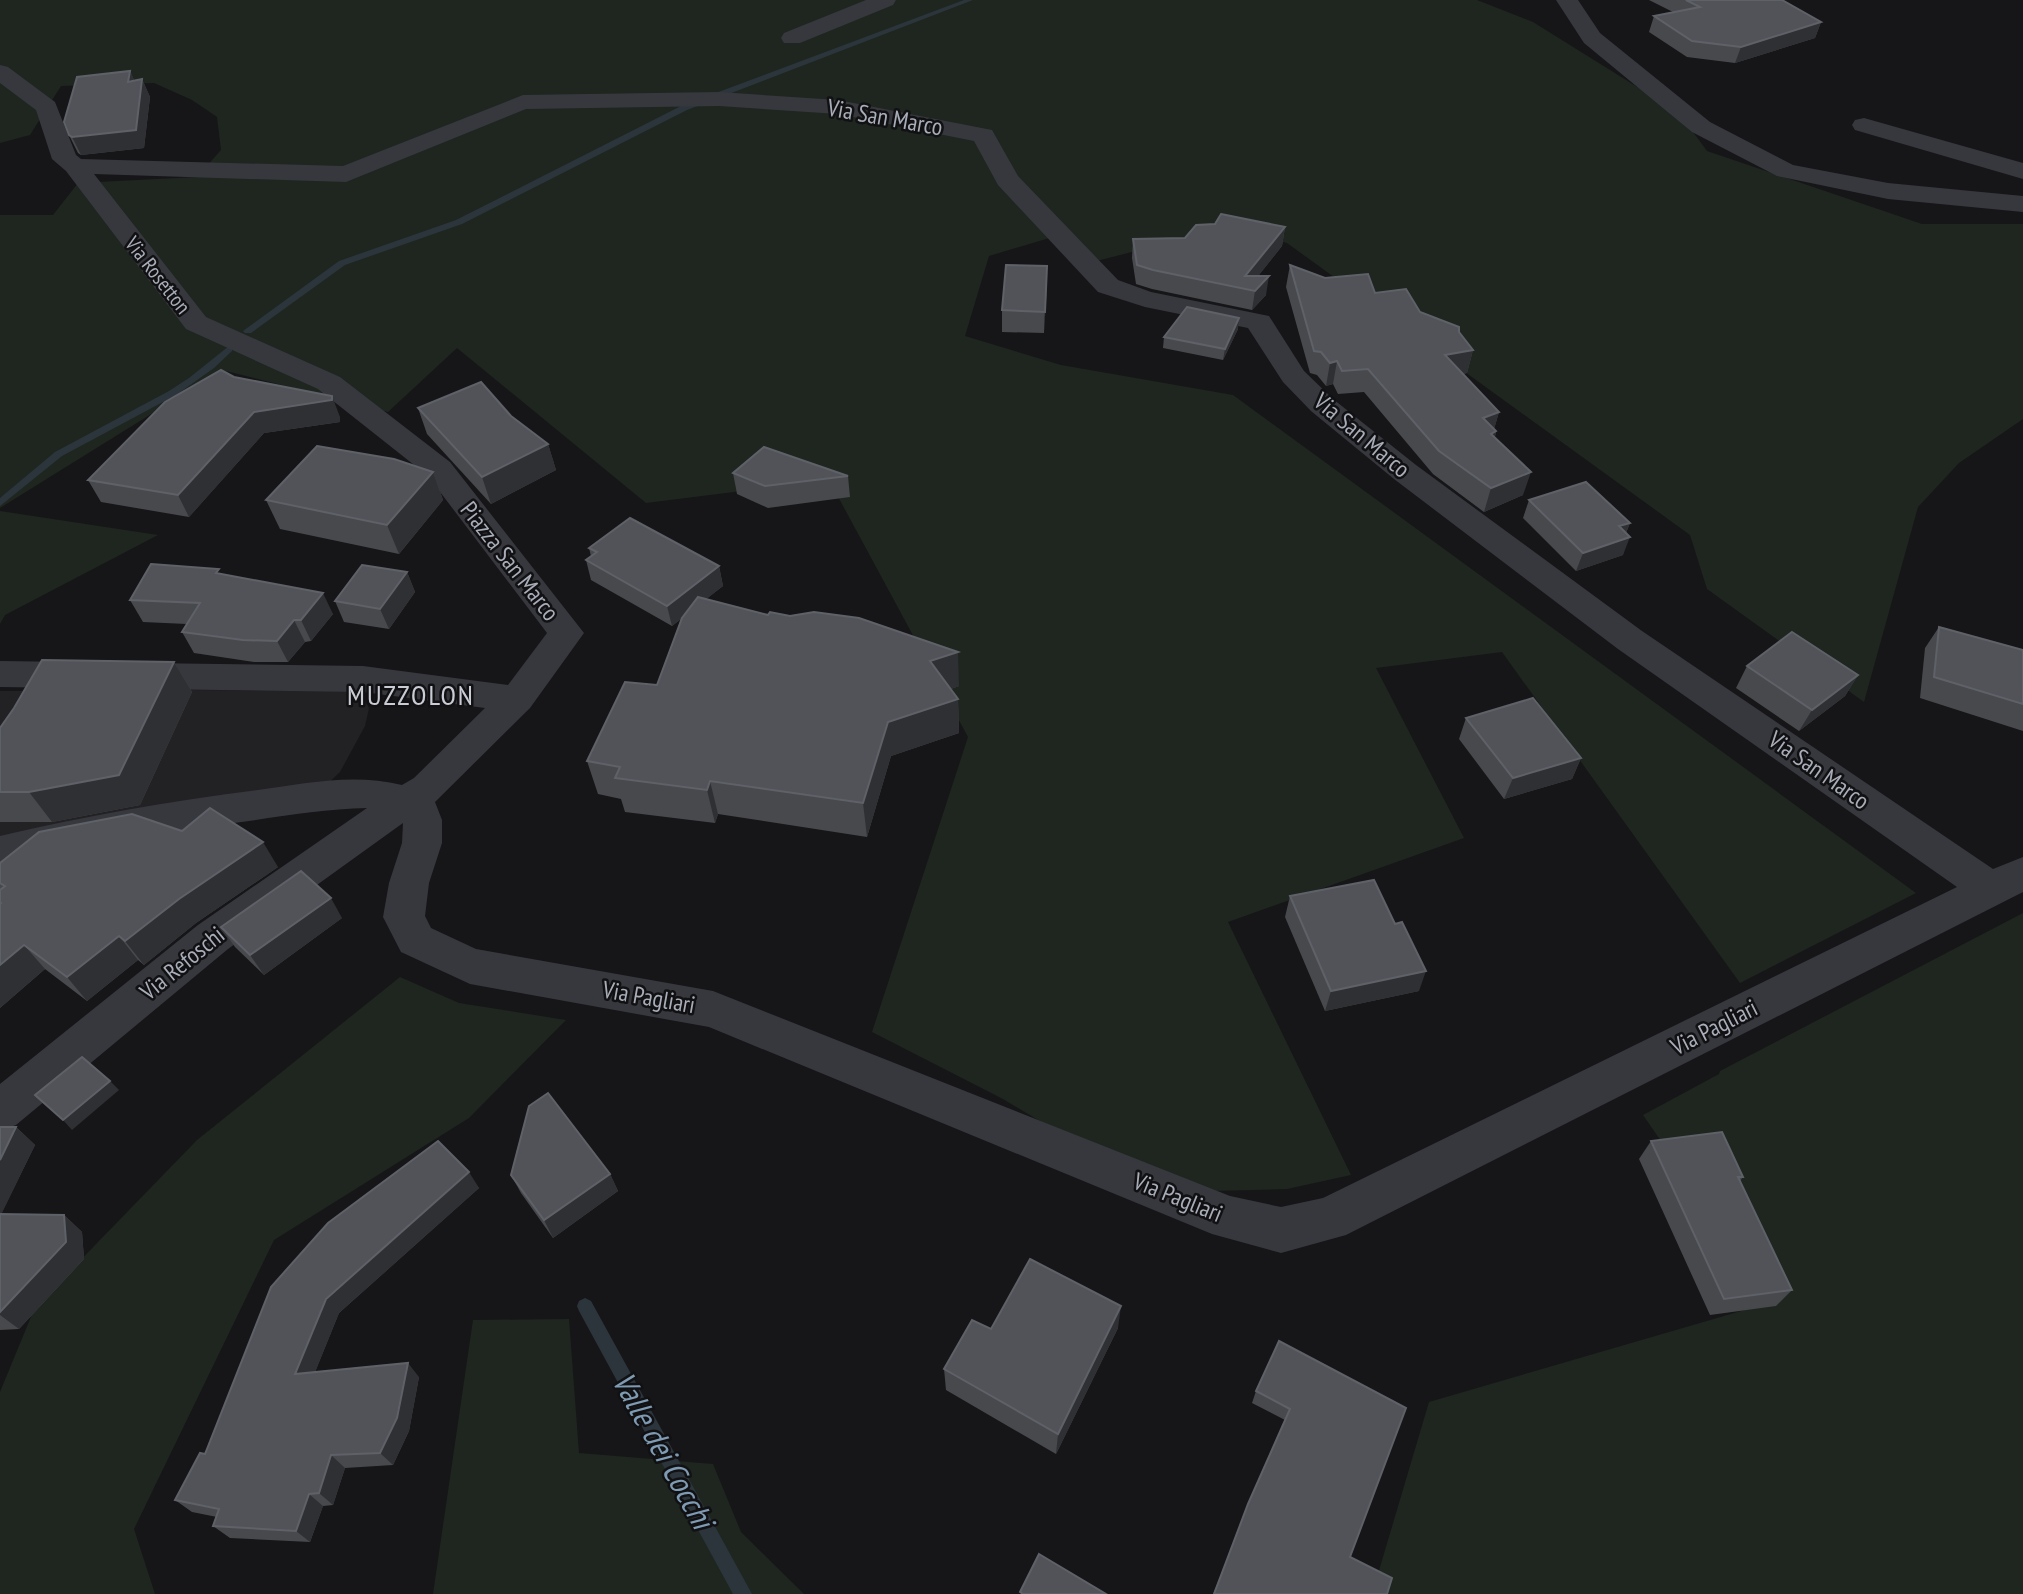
<svg xmlns="http://www.w3.org/2000/svg" width="2023" height="1594" font-family="'PT Sans Narrow',sans-serif">
<style>
.built{fill:#222225}
.green{fill:#1e261f}
.lines{fill:none;stroke-linecap:round;stroke-linejoin:round}
.stream{fill:#2c353c;fill-rule:evenodd}
.minor{fill:#37383d;fill-rule:evenodd}
.wall{fill:#47494d}
.shaded-wall{fill:#2f3033}
.building{fill:#525359;stroke:#5f6168;stroke-width:2}
.labels{text-anchor:middle;dominant-baseline:central;stroke-width:5;stroke-linejoin:round;paint-order:stroke}
.far-street-label{font-size:21px;fill:#a8adb8;stroke:#111113}
.street-label{font-size:24px;fill:#a8adb8;stroke:#111113}
.quarter-label{font-size:28px;letter-spacing:2px;fill:#c9ccd4;stroke:#111113}
.near-water-label{font-size:32px;font-style:italic;fill:#7f9bb3;stroke:#111113}
</style>
<rect width="100%" height="100%" fill="#161618"/>
<!-- built -->
<path class="built" d="M 193,690 L 346,691 L 361,695 L 369,708 L 365,726 L 340,772 L 321,790 L 0,850 L 0,691 Z"/>
<!-- green -->
<g class="green">
<path d="M 0,0 L 1477,0 L 1533,22 L 1679,113 L 1707,151 L 1922,224 L 2023,224 L 2023,419 L 1959,463 L 1918,507 L 1864,702 L 1707,589 L 1690,535 L 1287,243 L 1228,227 L 1093,262 L 1066,233 L 989,256 L 965,336 L 1061,365 L 1233,395 L 1916,893 L 1740,983 L 1502,652 L 1376,668 L 1464,838 L 1228,922 L 1351,1175 L 1287,1189 L 1211,1191 L 1110,1163 L 1003,1099 L 872,1032 L 968,737 L 829,480 L 646,503 L 457,348 L 388,412 L 222,370 L 0,508 L 0,215 L 53,215 L 78,183 L 197,177 L 221,150 L 217,117 L 192,100 L 154,83 L 61,86 L 30,135 L 0,143 Z"/>
<path d="M 0,511 L 158,535 L 5,615 L 0,624 Z"/>
<path d="M 2023,913 L 2023,1594 L 1372,1594 L 1429,1402 L 1772,1302 L 1643,1115 L 1719,1074 L 1720,1071 Z"/>
<path d="M 400,977 L 459,1003 L 566,1020 L 469,1118 L 274,1240 L 134,1529 L 155,1594 L 0,1594 L 0,1392 L 35,1307 L 197,1140 Z"/>
<path d="M 569,1319 L 579,1453 L 713,1464 L 741,1532 L 804,1594 L 433,1594 L 473,1320 Z"/>
</g>
<g class="lines">
<!-- stream -->
<g class="stream">
<path d="M 964,0 L 973,0 L 687,110 L 462,224 L 345,265 L 251,333 L 245,333 L 243,331 L 339,261 L 456,220 L 681,106 Z"/>
<path d="M 229,346 L 232,347 L 232,351 L 214,368 L 176,395 L 62,456 L 0,506 L 0,498 L 55,452 L 169,391 L 189,378 Z"/>
<path d="M 585,1298 L 591,1301 L 752,1594 L 733,1594 L 579,1311 L 577,1306 L 579,1301 Z"/>
</g>
<!-- minor -->
<g class="minor">
<path d="M 866,0 L 896,0 L 893,5 L 800,43 L 784,43 L 781,38 L 784,33 Z"/>
<path d="M 1556,0 L 1578,0 L 1600,33 L 1710,122 L 1793,165 L 1888,183 L 2023,196 L 2023,212 L 1888,199 L 1777,176 L 1692,132 L 1584,43 Z"/>
<path d="M 0,65 L 8,67 L 55,102 L 76,155 L 81,159 L 343,166 L 523,95 L 719,92 L 838,100 L 992,130 L 1018,176 L 1118,280 L 1151,292 L 1269,316 L 1304,371 L 1333,399 L 1416,465 L 1642,631 L 1993,869 L 2023,857 L 2023,892 L 1346,1235 L 1281,1253 L 1212,1234 L 709,1027 L 470,984 L 401,952 L 383,917 L 389,883 L 402,843 L 403,823 L 228,949 L 16,1125 L 0,1131 L 0,1084 L 198,925 L 367,808 C 328,809 289,815 249,821 C 165,832 82,847 0,868 L 0,836 C 85,816 171,801 258,790 C 307,783 354,773 402,785 L 414,778 L 485,708 L 363,692 L 0,687 L 0,661 L 363,666 L 508,685 L 547,633 L 428,476 L 318,389 L 186,329 L 66,171 L 52,159 L 36,110 L 0,83 ZM 719,106 L 838,114 L 974,141 L 998,185 L 1098,292 L 1145,307 L 1248,328 L 1283,382 L 1311,411 L 1394,479 L 1618,649 L 1957,887 L 1323,1198 L 1281,1207 L 1230,1196 L 713,991 L 476,949 L 431,928 L 425,916 L 429,883 L 442,843 L 442,820 L 435,802 L 530,708 L 584,633 L 450,462 L 340,377 L 206,317 L 94,174 L 346,182 L 526,109 Z"/>
<path d="M 1864,118 L 2023,163 L 2023,179 L 1855,130 L 1852,125 L 1855,120 Z"/>
</g>
</g>
<!-- wall -->
<g class="wall">
<path d="M 1649,0 L 1782,0 L 1821,22 L 1815,38 L 1735,63 L 1687,57 L 1649,32 L 1654,16 L 1673,12 Z"/>
<path d="M 130,71 L 134,80 L 142,79 L 150,97 L 144,148 L 81,155 L 78,153 L 69,135 Z"/>
<path d="M 1285,227 L 1282,246 L 1258,276 L 1266,295 L 1252,310 L 1152,289 L 1136,284 L 1132,258 L 1133,239 L 1185,238 Z"/>
<path d="M 1290,265 L 1325,278 L 1375,293 L 1420,312 L 1459,332 L 1473,350 L 1467,373 L 1463,374 L 1499,412 L 1494,429 L 1496,431 L 1495,437 L 1523,495 L 1484,512 L 1433,474 L 1364,392 L 1338,394 L 1333,384 L 1326,386 L 1317,375 L 1310,373 L 1286,287 Z"/>
<path d="M 1047,266 L 1044,333 L 1002,332 L 1002,310 Z"/>
<path d="M 1238,329 L 1223,360 L 1163,348 L 1164,337 Z"/>
<path d="M 234,377 L 340,417 L 340,422 L 264,433 L 189,517 L 101,502 L 88,480 Z"/>
<path d="M 418,408 L 511,416 L 548,444 L 556,470 L 491,504 L 427,434 Z"/>
<path d="M 433,472 L 443,500 L 399,554 L 280,529 L 266,500 Z"/>
<path d="M 733,473 L 848,476 L 850,497 L 768,508 L 737,494 Z"/>
<path d="M 1529,500 L 1630,523 L 1626,533 L 1623,555 L 1576,571 L 1523,518 Z"/>
<path d="M 589,548 L 719,566 L 723,586 L 706,599 L 959,686 L 951,689 L 958,699 L 959,733 L 891,756 L 867,837 L 718,814 L 715,823 L 625,812 L 621,799 L 598,794 L 587,761 L 657,685 L 681,619 L 672,626 L 591,580 L 586,560 L 591,556 Z"/>
<path d="M 407,572 L 415,592 L 389,629 L 344,622 L 335,601 Z"/>
<path d="M 222,574 L 333,614 L 311,641 L 305,642 L 288,662 L 254,662 L 194,653 L 182,632 L 187,624 L 143,622 L 130,600 Z"/>
<path d="M 1939,627 L 2023,650 L 2023,731 L 1920,698 L 1925,648 Z"/>
<path d="M 174,662 L 192,692 L 140,805 L 52,822 L 0,822 L 0,728 Z"/>
<path d="M 1747,666 L 1858,675 L 1845,696 L 1799,731 L 1736,688 Z"/>
<path d="M 1466,718 L 1581,758 L 1572,779 L 1504,799 L 1459,739 Z"/>
<path d="M 0,863 L 278,867 L 196,923 L 144,965 L 138,960 L 87,1001 L 45,969 L 0,1008 Z"/>
<path d="M 1290,896 L 1419,991 L 1325,1011 L 1285,917 Z"/>
<path d="M 342,918 L 264,975 L 235,947 L 221,927 Z"/>
<path d="M 0,1127 L 16,1127 L 35,1145 L 1,1214 L 64,1215 L 82,1232 L 84,1259 L 19,1329 L 0,1330 Z"/>
<path d="M 438,1141 L 479,1188 L 339,1313 L 315,1372 L 419,1377 L 409,1431 L 393,1465 L 345,1468 L 333,1505 L 323,1506 L 310,1542 L 230,1538 L 213,1526 L 217,1517 L 192,1512 L 175,1500 L 205,1454 Z"/>
<path d="M 1651,1141 L 1743,1177 L 1740,1181 L 1792,1290 L 1776,1306 L 1710,1315 L 1639,1159 Z"/>
<path d="M 610,1174 L 618,1191 L 553,1238 L 521,1193 L 511,1175 Z"/>
<path d="M 1118,1328 L 1056,1454 L 946,1390 L 944,1369 L 991,1329 Z"/>
<path d="M 1279,1341 L 1350,1557 L 1213,1594 L 1285,1420 L 1252,1403 L 1256,1391 Z"/>
</g>
<!-- shaded-wall -->
<g class="shaded-wall">
<path d="M 1821,22 L 1815,38 L 1735,63 L 1741,47 Z"/>
<path d="M 130,71 L 138,89 L 128,82 Z"/>
<path d="M 142,79 L 150,97 L 144,148 L 81,155 L 72,137 Z"/>
<path d="M 1285,227 L 1282,246 L 1248,289 L 1245,276 Z"/>
<path d="M 1047,266 L 1047,288 L 1044,333 L 1045,312 Z"/>
<path d="M 1269,276 L 1266,295 L 1252,310 L 1255,291 Z"/>
<path d="M 1239,318 L 1238,329 L 1223,360 L 1225,349 Z"/>
<path d="M 1473,350 L 1467,373 L 1439,378 L 1445,355 Z"/>
<path d="M 1337,361 L 1333,384 L 1326,386 L 1330,363 Z"/>
<path d="M 332,396 L 340,417 L 340,422 L 264,433 L 189,517 L 178,495 L 254,412 Z"/>
<path d="M 1499,412 L 1493,433 L 1496,431 L 1490,454 L 1483,418 Z"/>
<path d="M 548,444 L 556,470 L 491,504 L 482,477 Z"/>
<path d="M 433,472 L 443,500 L 399,554 L 387,525 Z"/>
<path d="M 1531,472 L 1523,495 L 1484,512 L 1491,488 Z"/>
<path d="M 1630,523 L 1623,540 L 1630,537 L 1623,555 L 1576,571 L 1583,553 L 1619,526 Z"/>
<path d="M 719,566 L 723,586 L 672,626 L 667,606 Z"/>
<path d="M 407,572 L 415,592 L 389,629 L 380,609 Z"/>
<path d="M 323,593 L 333,614 L 311,641 L 301,620 Z"/>
<path d="M 294,620 L 305,642 L 288,662 L 277,641 Z"/>
<path d="M 958,652 L 959,686 L 932,696 L 930,661 Z"/>
<path d="M 174,662 L 192,692 L 140,805 L 52,822 L 29,792 Z"/>
<path d="M 1858,675 L 1845,696 L 1799,731 L 1812,710 Z"/>
<path d="M 958,699 L 959,733 L 891,756 L 867,837 L 863,803 L 888,722 Z"/>
<path d="M 1581,758 L 1572,779 L 1504,799 L 1513,778 Z"/>
<path d="M 710,781 L 718,814 L 715,823 L 707,790 Z"/>
<path d="M 263,842 L 278,867 L 196,923 L 144,965 L 125,941 L 179,899 Z"/>
<path d="M 331,898 L 342,918 L 264,975 L 250,955 Z"/>
<path d="M 119,936 L 138,960 L 87,1001 L 67,977 Z"/>
<path d="M 24,945 L 45,969 L 0,1008 L 0,965 Z"/>
<path d="M 1426,971 L 1419,991 L 1325,1011 L 1331,991 Z"/>
<path d="M 110,1081 L 119,1090 L 72,1130 L 63,1120 Z"/>
<path d="M 16,1127 L 35,1145 L 0,1217 L 0,1160 Z"/>
<path d="M 469,1172 L 479,1188 L 339,1313 L 309,1387 L 295,1374 L 326,1299 Z"/>
<path d="M 610,1174 L 618,1191 L 553,1238 L 544,1220 Z"/>
<path d="M 64,1215 L 82,1232 L 84,1259 L 19,1329 L 0,1315 L 0,1312 Z"/>
<path d="M 1121,1306 L 1118,1328 L 1056,1454 L 1058,1434 Z"/>
<path d="M 408,1363 L 419,1377 L 409,1431 L 393,1465 L 380,1453 Z"/>
<path d="M 331,1455 L 345,1468 L 333,1505 L 319,1493 Z"/>
<path d="M 309,1494 L 323,1506 L 310,1542 L 296,1531 Z"/>
</g>
<!-- building -->
<g class="building">
<path d="M 1686,0 L 1782,0 L 1821,22 L 1741,47 L 1692,41 L 1654,16 L 1700,7 Z"/>
<path d="M 130,71 L 128,82 L 142,79 L 136,130 L 72,137 L 69,135 L 64,122 L 77,77 Z"/>
<path d="M 1221,214 L 1285,227 L 1245,276 L 1269,276 L 1255,291 L 1153,270 L 1137,265 L 1133,239 L 1185,238 L 1196,225 L 1215,224 Z"/>
<path d="M 1006,265 L 1047,266 L 1045,312 L 1002,310 Z"/>
<path d="M 1290,265 L 1325,278 L 1368,274 L 1375,293 L 1406,289 L 1420,312 L 1459,327 L 1459,332 L 1473,350 L 1445,355 L 1499,412 L 1483,418 L 1496,431 L 1491,434 L 1531,472 L 1491,488 L 1439,451 L 1368,369 L 1342,371 L 1337,361 L 1330,363 L 1321,352 L 1314,351 Z"/>
<path d="M 1187,307 L 1239,318 L 1225,349 L 1164,337 Z"/>
<path d="M 221,370 L 234,377 L 332,396 L 332,400 L 254,412 L 178,495 L 88,480 L 165,402 Z"/>
<path d="M 481,382 L 511,416 L 548,444 L 482,477 L 418,408 Z"/>
<path d="M 317,446 L 394,459 L 433,472 L 387,525 L 266,500 Z"/>
<path d="M 764,447 L 848,476 L 765,486 L 733,473 Z"/>
<path d="M 1586,482 L 1630,523 L 1619,526 L 1630,537 L 1583,553 L 1529,500 Z"/>
<path d="M 630,518 L 719,566 L 667,606 L 586,560 L 597,552 L 589,548 Z"/>
<path d="M 151,564 L 219,569 L 216,573 L 323,593 L 301,620 L 294,620 L 277,641 L 243,640 L 182,632 L 200,603 L 130,600 Z"/>
<path d="M 362,565 L 407,572 L 380,609 L 335,601 Z"/>
<path d="M 698,597 L 768,615 L 770,612 L 790,616 L 814,612 L 859,618 L 958,652 L 930,661 L 958,699 L 888,722 L 863,803 L 710,781 L 707,790 L 615,778 L 620,767 L 587,761 L 625,682 L 657,685 L 682,618 Z"/>
<path d="M 1939,627 L 2023,650 L 2023,704 L 1934,677 Z"/>
<path d="M 1792,632 L 1858,675 L 1812,710 L 1747,666 Z"/>
<path d="M 42,660 L 174,662 L 119,775 L 29,792 L 0,792 L 0,728 L 14,708 Z"/>
<path d="M 1533,698 L 1581,758 L 1513,778 L 1466,718 Z"/>
<path d="M 210,808 L 263,842 L 179,899 L 125,941 L 119,936 L 67,977 L 24,945 L 0,965 L 0,904 L 1,903 L 0,902 L 0,890 L 5,886 L 0,883 L 0,863 L 39,832 L 132,814 L 182,831 Z"/>
<path d="M 301,871 L 331,898 L 250,955 L 221,927 Z"/>
<path d="M 1374,880 L 1395,924 L 1402,922 L 1426,971 L 1331,991 L 1290,896 Z"/>
<path d="M 82,1057 L 110,1081 L 63,1120 L 35,1095 Z"/>
<path d="M 548,1093 L 610,1174 L 544,1220 L 511,1175 L 529,1106 Z"/>
<path d="M 0,1127 L 16,1127 L 0,1160 Z"/>
<path d="M 1722,1132 L 1743,1177 L 1738,1177 L 1792,1290 L 1724,1299 L 1651,1141 Z"/>
<path d="M 438,1141 L 469,1172 L 326,1299 L 295,1374 L 408,1363 L 397,1418 L 380,1453 L 331,1455 L 319,1493 L 309,1494 L 296,1531 L 213,1526 L 219,1509 L 175,1500 L 200,1453 L 205,1454 L 271,1287 L 328,1223 Z"/>
<path d="M 0,1214 L 64,1215 L 66,1242 L 0,1312 Z"/>
<path d="M 1030,1259 L 1121,1306 L 1058,1434 L 944,1369 L 972,1320 L 991,1329 Z"/>
<path d="M 1279,1341 L 1406,1408 L 1350,1557 L 1392,1578 L 1387,1594 L 1214,1594 L 1248,1504 L 1290,1409 L 1256,1391 Z"/>
<path d="M 1039,1554 L 1106,1594 L 1023,1594 L 1020,1592 Z"/>
</g>
<g class="labels">
<!-- far-street labels -->
<g class="far-street-label">
<text transform="translate(158 275) rotate(52)">Via Rosetton</text>
</g>
<!-- street labels -->
<g class="street-label">
<text transform="translate(885 117) rotate(10)">Via San Marco</text>
<text transform="translate(1362 435) rotate(40)">Via San Marco</text>
<text transform="translate(510 561) rotate(52)">Piazza San Marco</text>
<text transform="translate(1819 770) rotate(35)">Via San Marco</text>
<text transform="translate(182 963) rotate(-39)">Via Refoschi</text>
<text transform="translate(649 997) rotate(10)">Via Pagliari</text>
<text transform="translate(1714 1027) rotate(-27)">Via Pagliari</text>
<text transform="translate(1178 1197) rotate(22)">Via Pagliari</text>
</g>
<!-- quarter labels -->
<g class="quarter-label">
<text x="411" y="694">MUZZOLON</text>
</g>
<!-- near-water labels -->
<g class="near-water-label">
<text transform="translate(664 1450) rotate(61)">Valle dei Cocchi</text>
</g>
</g>
</svg>
